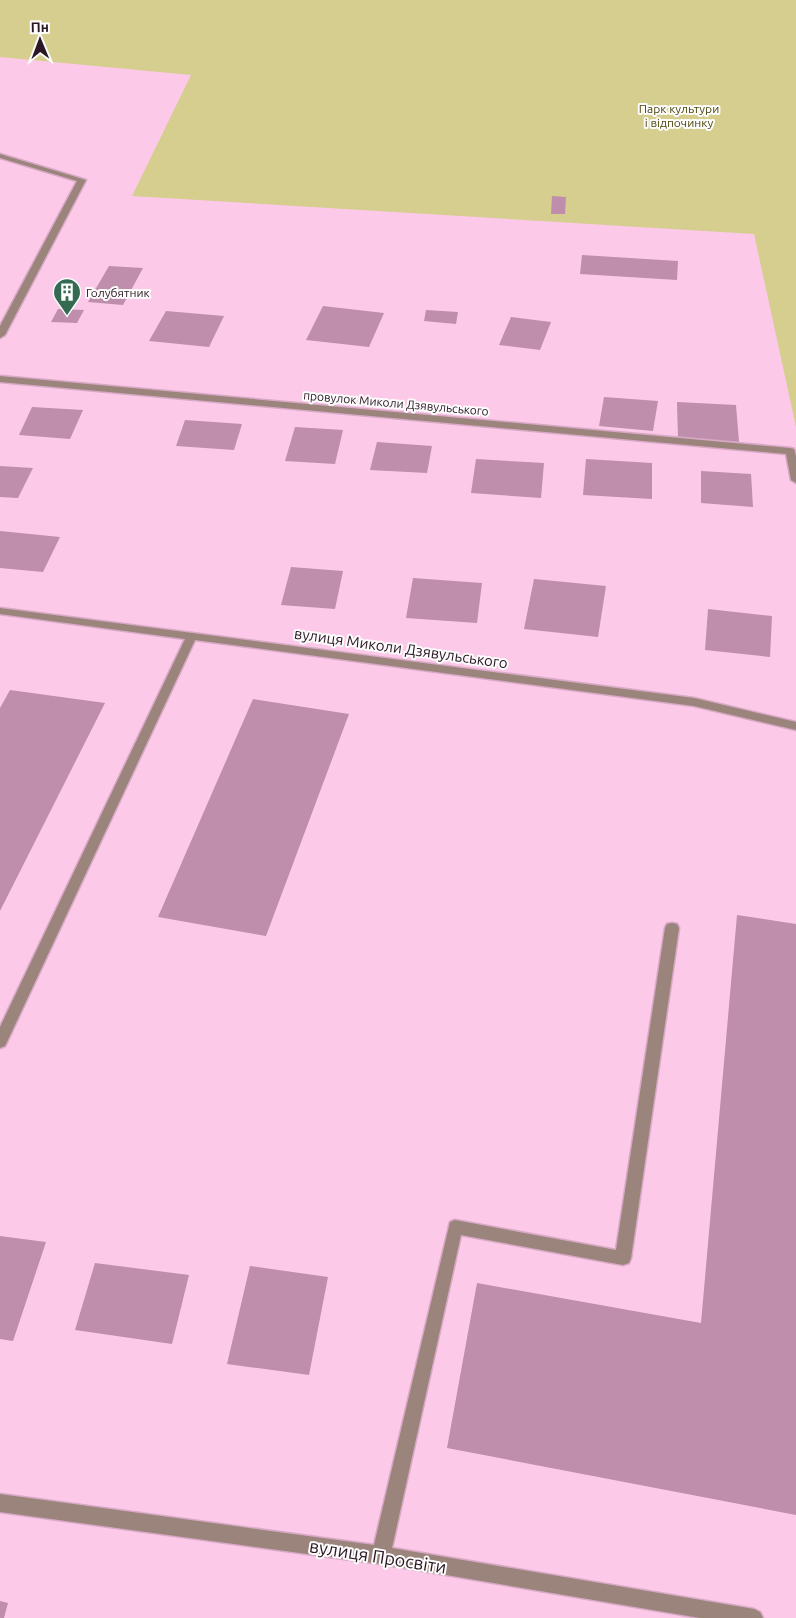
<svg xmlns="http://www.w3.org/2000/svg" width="796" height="1618" font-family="Ubuntu,sans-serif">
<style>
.green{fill:#d5ce8f}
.building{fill:#bf8eac}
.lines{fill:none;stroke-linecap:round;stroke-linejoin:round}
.minor-casing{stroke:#d7a9c5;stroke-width:3}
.minor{fill:#9b847b;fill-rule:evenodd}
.labels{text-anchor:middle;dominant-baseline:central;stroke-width:4;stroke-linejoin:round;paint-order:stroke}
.far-park-label{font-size:12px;fill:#4e470d;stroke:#fcfcfc}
.far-poi-label{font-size:12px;fill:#2a1723;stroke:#fcfcfc;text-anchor:start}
.far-street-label{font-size:12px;fill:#2a1723;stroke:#fcfcfc}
.street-label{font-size:15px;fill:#2a1723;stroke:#fcfcfc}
.near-street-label{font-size:18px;fill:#2a1723;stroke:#fcfcfc}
</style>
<rect width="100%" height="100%" fill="#fdc9e8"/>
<!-- green -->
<path class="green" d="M 0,0 L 796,0 L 796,427 L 754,234 L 132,196 L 191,75 L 0,57 Z"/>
<!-- building -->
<g class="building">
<path d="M 552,196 L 566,197 L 565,214 L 551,214 Z"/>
<path d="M 582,255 L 678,261 L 677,280 L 580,274 Z"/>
<path d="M 109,266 L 143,268 L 123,305 L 88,302 Z"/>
<path d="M 323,306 L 384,313 L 369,347 L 306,340 Z"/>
<path d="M 58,309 L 84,310 L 77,323 L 51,322 Z"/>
<path d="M 426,310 L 458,312 L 456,324 L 424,321 Z"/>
<path d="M 166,311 L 224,316 L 209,347 L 149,341 Z"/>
<path d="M 511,317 L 551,322 L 540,350 L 499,345 Z"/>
<path d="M 604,397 L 658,401 L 653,431 L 599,426 Z"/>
<path d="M 677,402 L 736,405 L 739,442 L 678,439 Z"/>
<path d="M 32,407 L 83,410 L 70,439 L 19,435 Z"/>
<path d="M 185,420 L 242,424 L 234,450 L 176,446 Z"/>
<path d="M 295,427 L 343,430 L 335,464 L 285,461 Z"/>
<path d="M 377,442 L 432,446 L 427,473 L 370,470 Z"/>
<path d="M 476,459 L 544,463 L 541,498 L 471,493 Z"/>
<path d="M 586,459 L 652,463 L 652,499 L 583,495 Z"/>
<path d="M 0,466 L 33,468 L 18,498 L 0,497 Z"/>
<path d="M 701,471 L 751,474 L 753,507 L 701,503 Z"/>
<path d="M 0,531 L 60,537 L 43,572 L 0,568 Z"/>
<path d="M 291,567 L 343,571 L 335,609 L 281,605 Z"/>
<path d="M 413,578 L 482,583 L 477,623 L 406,618 Z"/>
<path d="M 534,579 L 606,586 L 598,637 L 524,629 Z"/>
<path d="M 708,609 L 772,616 L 770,657 L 705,650 Z"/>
<path d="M 10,690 L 105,703 L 0,911 L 0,708 Z"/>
<path d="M 253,699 L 349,714 L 266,936 L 158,917 Z"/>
<path d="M 737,915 L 796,924 L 796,1515 L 447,1448 L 477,1283 L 701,1323 Z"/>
<path d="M 0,1236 L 46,1242 L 13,1341 L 0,1339 Z"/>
<path d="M 95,1263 L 189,1275 L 172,1344 L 75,1330 Z"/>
<path d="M 250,1266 L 328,1277 L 309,1375 L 227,1364 Z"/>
<path d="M 0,1601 L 8,1603 L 4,1618 L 0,1618 Z"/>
</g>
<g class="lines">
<!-- minor casing -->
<g class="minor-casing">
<g id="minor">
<path d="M 0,154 L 86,180 L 5,335 L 0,338 L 0,326 L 77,181 L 0,158 Z"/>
<path d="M 0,376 L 790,448 L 794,449 L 796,456 L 796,483 L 791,480 L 786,454 L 0,382 Z"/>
<path d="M 0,608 L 694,698 L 796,722 L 796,730 L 694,706 L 195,640 L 7,1042 L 5,1046 L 0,1048 L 0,1027 L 185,639 L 0,614 Z"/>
<path d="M 672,923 L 677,924 L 679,928 L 631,1258 L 629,1263 L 623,1265 L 461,1235 L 392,1548 L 754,1609 L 760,1612 L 763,1618 L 700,1618 L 381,1564 L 0,1512 L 0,1494 L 374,1545 L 450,1222 L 455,1220 L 616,1250 L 665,928 L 667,924 Z"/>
</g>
</g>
<!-- minor -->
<use href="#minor" class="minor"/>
</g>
<!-- icons -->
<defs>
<g id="building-pin" transform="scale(1.4375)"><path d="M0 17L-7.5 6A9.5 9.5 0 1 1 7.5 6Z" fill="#336a51" stroke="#fcfcfc"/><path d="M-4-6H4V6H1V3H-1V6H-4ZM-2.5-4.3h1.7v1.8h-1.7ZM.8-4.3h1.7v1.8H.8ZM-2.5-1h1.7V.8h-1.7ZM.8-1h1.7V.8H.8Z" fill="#fff"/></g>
</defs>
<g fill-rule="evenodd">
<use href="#building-pin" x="67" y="292"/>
</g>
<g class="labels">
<!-- far-park labels -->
<g class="far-park-label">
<text x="679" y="108">Парк культури<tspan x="679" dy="14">і відпочинку</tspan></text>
</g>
<!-- far-poi labels -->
<g class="far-poi-label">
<text x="86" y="292">Голубятник</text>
</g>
<!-- far-street labels -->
<g class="far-street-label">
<text transform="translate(396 403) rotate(5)">провулок Миколи Дзявульського</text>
</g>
<!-- street labels -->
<g class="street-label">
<text transform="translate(401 648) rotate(8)">вулиця Миколи Дзявульського</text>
</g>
<!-- near-street labels -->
<g class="near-street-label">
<text transform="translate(378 1556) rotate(9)">вулиця Просвіти</text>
</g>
</g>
<!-- north arrow -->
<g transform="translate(40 40) rotate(359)" stroke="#fcfcfc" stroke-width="4" paint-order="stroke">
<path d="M0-4L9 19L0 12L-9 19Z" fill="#2a1723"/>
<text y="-8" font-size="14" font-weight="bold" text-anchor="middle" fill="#2a1723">Пн</text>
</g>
</svg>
